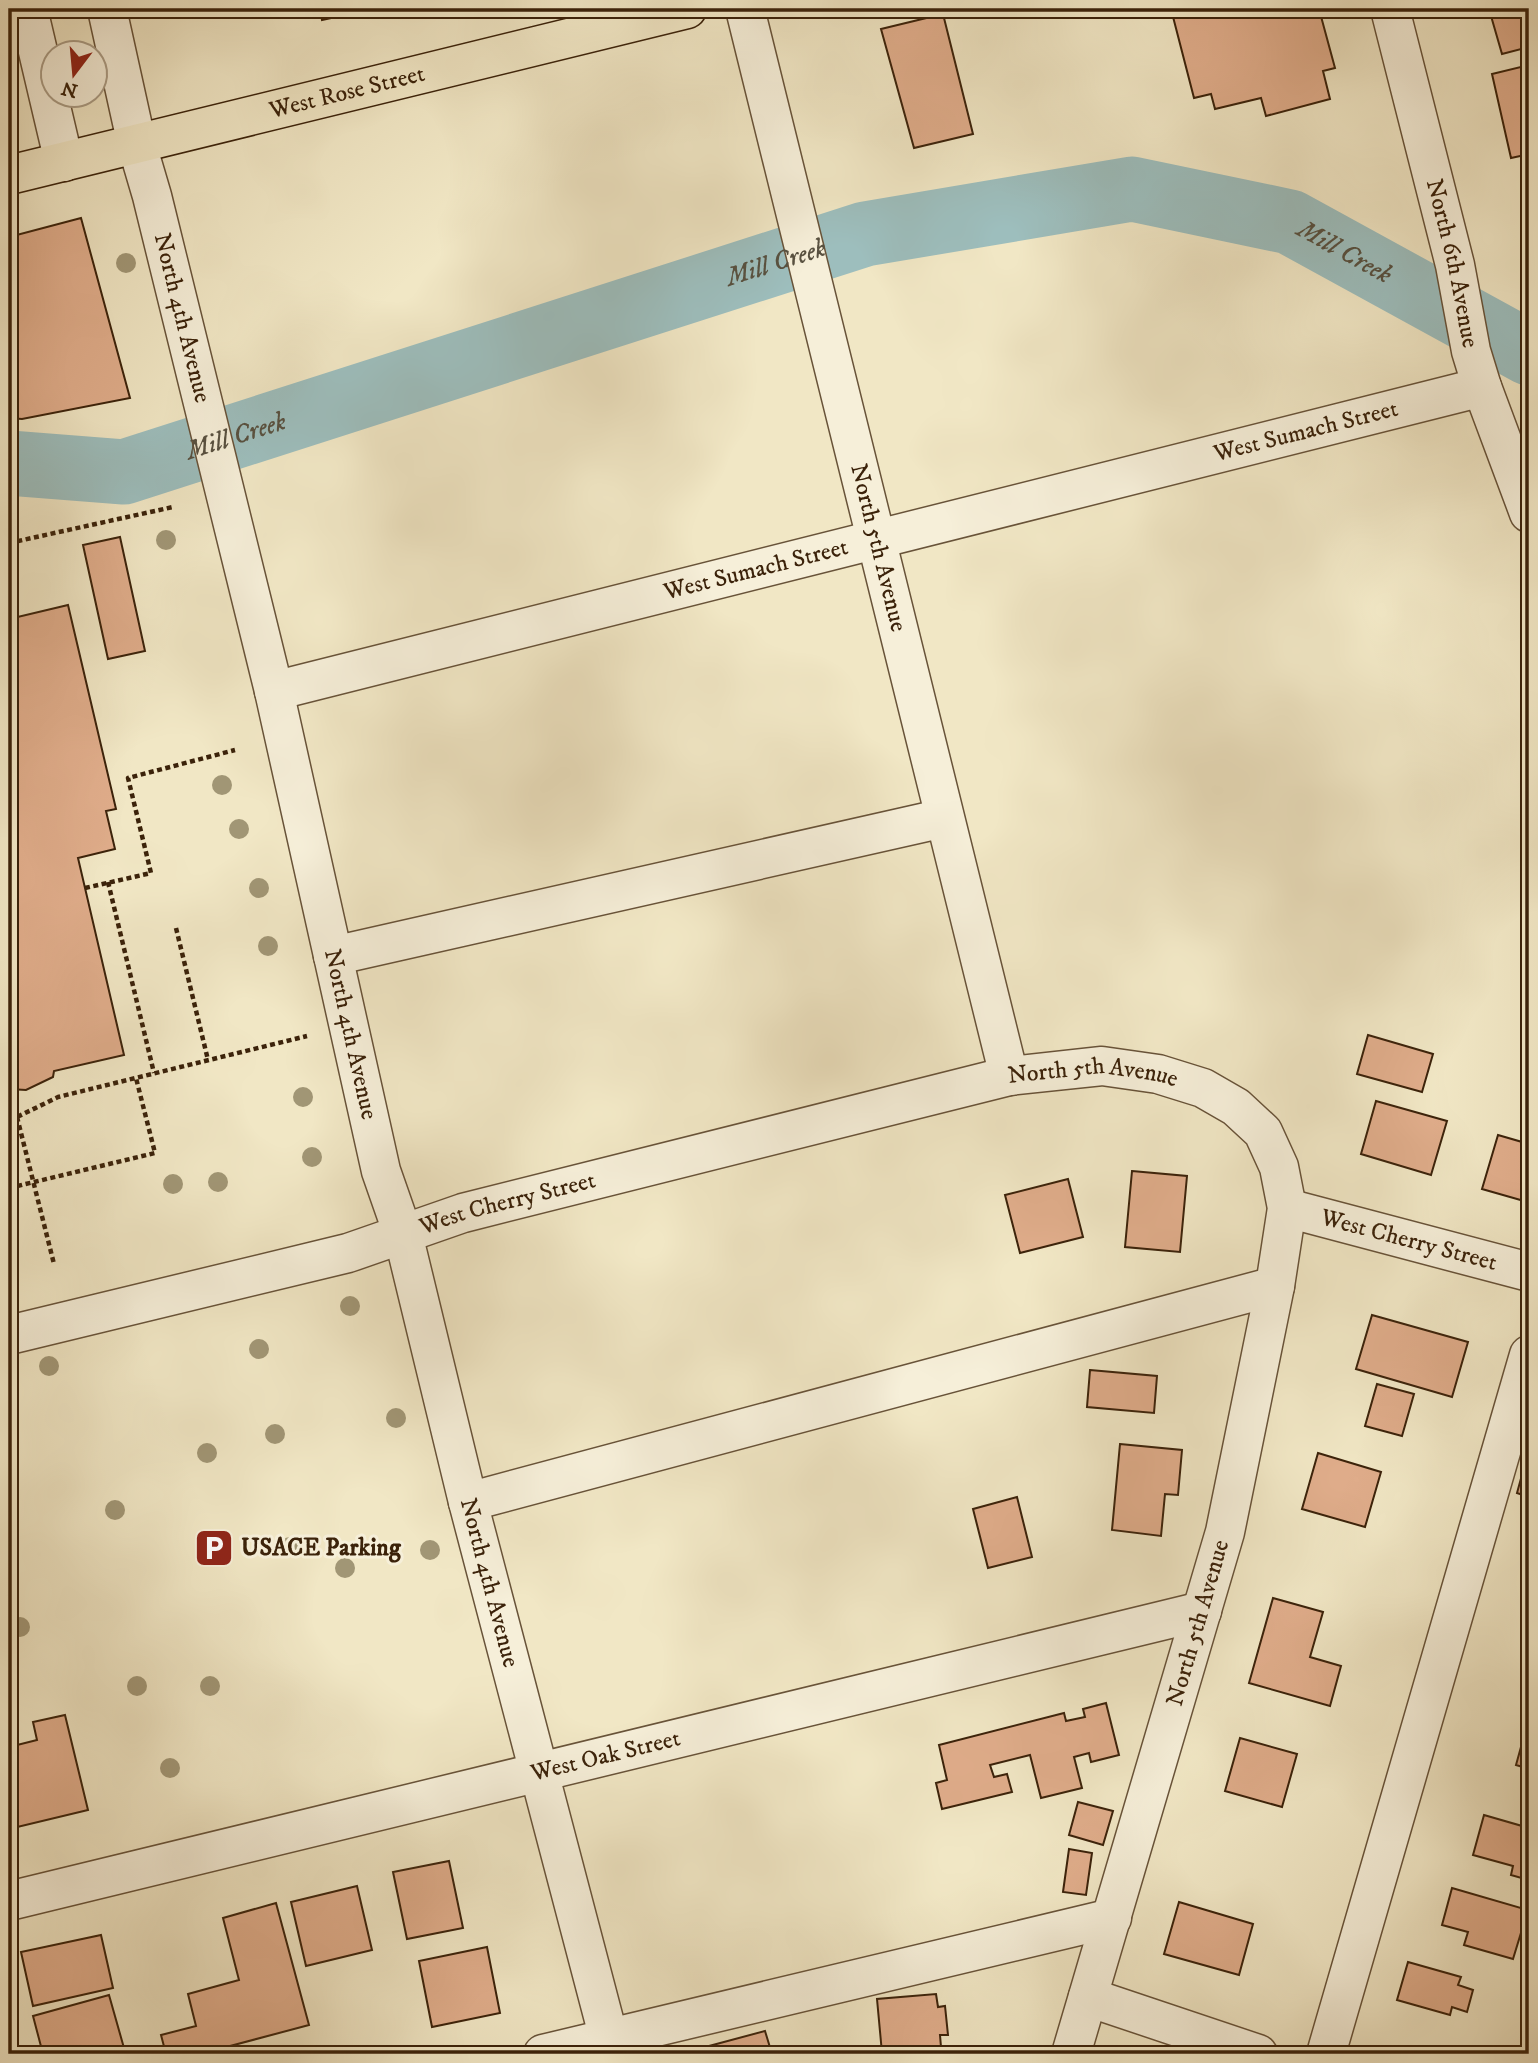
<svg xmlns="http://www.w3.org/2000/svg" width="1538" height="2063" font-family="'IM FELL DW Pica',serif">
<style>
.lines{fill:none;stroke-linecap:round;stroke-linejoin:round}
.river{stroke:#9dbebd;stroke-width:65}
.building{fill:#e0ad8b;stroke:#3b220a;stroke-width:2}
.minor-casing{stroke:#685339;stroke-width:41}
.major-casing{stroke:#3b220a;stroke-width:41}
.path{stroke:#3b220a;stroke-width:4.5;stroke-dasharray:5 3.5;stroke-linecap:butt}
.minor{stroke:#f6efd9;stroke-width:38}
.major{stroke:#f1e7c5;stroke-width:38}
.tree{fill:#a19675}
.labels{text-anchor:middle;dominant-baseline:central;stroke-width:6;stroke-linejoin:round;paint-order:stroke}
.street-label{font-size:24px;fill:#3b220a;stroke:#f6efd9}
.poi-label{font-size:24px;font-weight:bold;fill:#3b220a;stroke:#f6efd9;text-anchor:start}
.water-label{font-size:26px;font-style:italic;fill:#585140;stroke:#f6efd9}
</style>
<rect width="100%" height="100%" fill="#f1e7c5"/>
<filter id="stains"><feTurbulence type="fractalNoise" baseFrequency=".00286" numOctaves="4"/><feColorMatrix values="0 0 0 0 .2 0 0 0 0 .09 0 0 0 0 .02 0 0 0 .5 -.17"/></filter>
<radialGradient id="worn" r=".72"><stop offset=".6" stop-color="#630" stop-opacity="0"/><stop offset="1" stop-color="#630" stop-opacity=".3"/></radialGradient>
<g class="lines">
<!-- river -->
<path class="river" id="s1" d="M 9,463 L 124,472 L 865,234 L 1132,189 L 1290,222 L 1529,353"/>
</g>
<!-- building -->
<g class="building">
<path d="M 320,9 L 367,9 L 368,10 L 322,20 Z"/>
<path d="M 1171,9 L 1274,9 L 1276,14 L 1298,9 L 1319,9 L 1335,68 L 1323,71 L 1330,99 L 1266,116 L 1261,98 L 1215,109 L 1211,94 L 1194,98 Z"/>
<path d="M 1489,9 L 1529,9 L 1529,47 L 1502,54 Z"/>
<path d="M 943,14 L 973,134 L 914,148 L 881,29 Z"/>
<path d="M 1529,65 L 1529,154 L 1511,158 L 1492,74 Z"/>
<path d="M 81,218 L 130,398 L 22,419 L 9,418 L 9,237 Z"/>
<path d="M 120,537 L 145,651 L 108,659 L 83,545 Z"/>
<path d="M 68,605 L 116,809 L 106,811 L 115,849 L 78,858 L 124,1055 L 54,1071 L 53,1077 L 26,1090 L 9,1089 L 9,619 Z"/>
<path d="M 1368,1035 L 1433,1054 L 1422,1092 L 1357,1074 Z"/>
<path d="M 1376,1101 L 1447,1121 L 1431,1175 L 1361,1154 Z"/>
<path d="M 1498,1135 L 1529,1144 L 1529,1183 L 1524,1201 L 1482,1189 Z"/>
<path d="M 1132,1171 L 1187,1176 L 1180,1252 L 1125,1247 Z"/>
<path d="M 1068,1179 L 1083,1237 L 1020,1253 L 1005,1195 Z"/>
<path d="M 1372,1315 L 1468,1342 L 1452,1397 L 1356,1369 Z"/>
<path d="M 1090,1370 L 1157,1376 L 1154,1413 L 1087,1407 Z"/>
<path d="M 1377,1384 L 1414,1394 L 1402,1436 L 1365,1426 Z"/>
<path d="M 1120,1444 L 1182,1450 L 1178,1495 L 1165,1494 L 1161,1536 L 1112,1530 Z"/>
<path d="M 1529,1449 L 1529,1497 L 1517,1493 Z"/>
<path d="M 1318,1453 L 1381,1472 L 1365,1527 L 1302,1509 Z"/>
<path d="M 1017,1497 L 1032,1557 L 988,1568 L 973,1509 Z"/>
<path d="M 1273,1598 L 1323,1612 L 1310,1657 L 1341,1666 L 1330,1706 L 1249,1683 Z"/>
<path d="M 1106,1703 L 1119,1755 L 1091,1762 L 1089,1753 L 1074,1757 L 1082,1788 L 1041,1798 L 1030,1755 L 990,1765 L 994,1777 L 1007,1774 L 1012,1792 L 942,1809 L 936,1783 L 947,1780 L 939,1745 L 1064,1713 L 1066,1721 L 1085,1717 L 1083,1709 Z"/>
<path d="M 65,1715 L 88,1810 L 9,1829 L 9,1747 L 37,1740 L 33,1722 Z"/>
<path d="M 1529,1718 L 1529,1769 L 1516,1765 Z"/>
<path d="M 1240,1738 L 1297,1754 L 1282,1807 L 1225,1791 Z"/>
<path d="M 1078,1802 L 1113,1811 L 1103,1845 L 1069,1835 Z"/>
<path d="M 1484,1815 L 1529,1828 L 1529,1880 L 1511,1875 L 1513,1866 L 1473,1855 Z"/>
<path d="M 1069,1849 L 1092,1853 L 1086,1895 L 1063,1892 Z"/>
<path d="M 449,1861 L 463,1928 L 407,1939 L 393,1872 Z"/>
<path d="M 357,1886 L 372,1950 L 306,1966 L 291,1902 Z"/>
<path d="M 1452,1888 L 1528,1910 L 1513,1959 L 1464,1945 L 1468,1932 L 1442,1925 Z"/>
<path d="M 1179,1902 L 1253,1924 L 1239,1975 L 1164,1954 Z"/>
<path d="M 276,1903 L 309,2025 L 200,2054 L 166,2054 L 161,2035 L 196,2026 L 188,1994 L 239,1980 L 223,1918 Z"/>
<path d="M 101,1935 L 113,1988 L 33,2006 L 21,1952 Z"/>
<path d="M 487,1947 L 500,2013 L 432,2027 L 419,1961 Z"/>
<path d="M 1408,1962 L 1461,1977 L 1458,1985 L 1473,1990 L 1467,2012 L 1452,2007 L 1450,2015 L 1397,2000 Z"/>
<path d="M 936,1994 L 938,2007 L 945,2006 L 948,2035 L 940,2035 L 941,2047 L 882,2053 L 877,1999 Z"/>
<path d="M 109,1995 L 124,2048 L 102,2054 L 43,2054 L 33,2016 Z"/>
<path d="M 765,2031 L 772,2054 L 711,2054 L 709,2046 Z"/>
</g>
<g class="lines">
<!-- minor casing -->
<g class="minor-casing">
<g id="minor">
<path d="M 28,9 L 64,162"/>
<path id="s2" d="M 107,9 L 137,145 L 152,196 L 274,691 L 381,1171 L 403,1234 L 468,1502 L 613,2054"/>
<path id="s3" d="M 745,9 L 1009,1076"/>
<path id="s4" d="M 1390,9 L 1455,265 L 1471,351 L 1482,387 L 1529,513"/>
<path id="s5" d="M 274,691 L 1482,387"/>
<path d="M 333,956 L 944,818"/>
<path id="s6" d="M 1287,1208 L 1529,1272"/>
<path id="s7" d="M 9,1335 L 348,1253 L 463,1213 L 1009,1076 L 1102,1066 L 1158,1074 L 1203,1088 L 1236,1107 L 1263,1132 L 1279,1167 L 1287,1208 L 1275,1286 L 1225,1532 L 1071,2054"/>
<path d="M 468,1502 L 1275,1286"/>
<path id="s8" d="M 9,1901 L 1202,1611"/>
<path d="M 1088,1997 L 1258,2054"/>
<path d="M 543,2054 L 1112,1918"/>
<path d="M 1326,2054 L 1529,1355"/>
</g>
</g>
<!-- major casing -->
<g class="major-casing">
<g id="major">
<path id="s9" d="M 9,175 L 687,9"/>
</g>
</g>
<!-- path -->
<g class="path">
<path d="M 9,543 L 173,507"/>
<path d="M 108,882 L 154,1073"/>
<path d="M 85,888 L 151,873 L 128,778 L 235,750"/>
<path d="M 176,928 L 208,1060"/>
<path d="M 9,1116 L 17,1117 L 58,1097 L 307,1036"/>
<path d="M 17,1117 L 54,1264"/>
<path d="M 9,1188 L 155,1153 L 136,1078"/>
</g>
<!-- minor -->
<use href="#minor" class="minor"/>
<!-- major -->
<use href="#major" class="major"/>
</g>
<!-- trees -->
<g class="tree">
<circle cx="126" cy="263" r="10"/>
<circle cx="166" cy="540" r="10"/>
<circle cx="222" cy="785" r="10"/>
<circle cx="239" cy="829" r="10"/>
<circle cx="259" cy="888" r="10"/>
<circle cx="268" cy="946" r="10"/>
<circle cx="303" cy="1097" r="10"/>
<circle cx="312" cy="1157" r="10"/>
<circle cx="218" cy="1182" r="10"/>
<circle cx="173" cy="1184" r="10"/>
<circle cx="350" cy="1306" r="10"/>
<circle cx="259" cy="1349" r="10"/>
<circle cx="49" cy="1366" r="10"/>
<circle cx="396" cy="1418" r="10"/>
<circle cx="275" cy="1434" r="10"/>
<circle cx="207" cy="1453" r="10"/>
<circle cx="115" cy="1510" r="10"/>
<circle cx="290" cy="1547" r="10"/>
<circle cx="430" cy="1550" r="10"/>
<circle cx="345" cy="1568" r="10"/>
<circle cx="20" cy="1627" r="10"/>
<circle cx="137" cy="1686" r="10"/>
<circle cx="210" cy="1686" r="10"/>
<circle cx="170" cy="1768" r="10"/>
</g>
<!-- icons -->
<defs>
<g id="parking-square" transform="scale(2.0125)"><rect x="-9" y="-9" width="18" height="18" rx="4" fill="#8f2418" stroke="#f6efd9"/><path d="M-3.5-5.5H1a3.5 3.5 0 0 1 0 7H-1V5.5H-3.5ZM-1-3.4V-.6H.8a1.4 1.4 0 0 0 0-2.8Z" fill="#fff"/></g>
</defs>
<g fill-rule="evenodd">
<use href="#parking-square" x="214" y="1548"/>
</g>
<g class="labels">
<!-- street labels -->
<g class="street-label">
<text stroke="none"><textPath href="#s9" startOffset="348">West Rose Street</textPath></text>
<text stroke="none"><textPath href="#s4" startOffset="262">North 6th Avenue</textPath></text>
<text stroke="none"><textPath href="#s2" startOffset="318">North 4th Avenue</textPath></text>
<text stroke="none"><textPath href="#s5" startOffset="1064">West Sumach Street</textPath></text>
<text stroke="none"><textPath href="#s3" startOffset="555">North 5th Avenue</textPath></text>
<text stroke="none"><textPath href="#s5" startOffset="497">West Sumach Street</textPath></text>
<text stroke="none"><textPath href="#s2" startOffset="1054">North 4th Avenue</textPath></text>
<text stroke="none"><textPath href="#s7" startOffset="1118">North 5th Avenue</textPath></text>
<text stroke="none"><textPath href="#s7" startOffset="516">West Cherry Street</textPath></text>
<text stroke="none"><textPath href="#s6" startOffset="126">West Cherry Street</textPath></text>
<text stroke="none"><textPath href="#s2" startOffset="1620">North 4th Avenue</textPath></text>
<text transform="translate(1198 1623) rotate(-74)">North 5th Avenue</text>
<text stroke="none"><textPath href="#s8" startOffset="614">West Oak Street</textPath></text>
</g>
<!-- poi labels -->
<g class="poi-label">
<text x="241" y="1548">USACE Parking</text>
</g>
<!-- water labels -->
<g class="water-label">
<text stroke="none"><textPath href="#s1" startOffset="1388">Mill Creek</textPath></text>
<text stroke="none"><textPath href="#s1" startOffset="800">Mill Creek</textPath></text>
<text stroke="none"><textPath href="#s1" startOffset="233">Mill Creek</textPath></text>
</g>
</g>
<!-- margin -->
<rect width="1538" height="2063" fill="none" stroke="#f1e7c5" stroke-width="35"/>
<rect x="10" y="10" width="1517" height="2042" fill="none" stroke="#3b220a" stroke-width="3.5"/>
<rect x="18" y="18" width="1503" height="2028" fill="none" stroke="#3b220a" stroke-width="2"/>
<!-- north arrow -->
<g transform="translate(74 74) rotate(196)"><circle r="33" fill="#f6efd9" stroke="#ab9d86" stroke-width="2"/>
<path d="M0-5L12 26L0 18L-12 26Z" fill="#8f2418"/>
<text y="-10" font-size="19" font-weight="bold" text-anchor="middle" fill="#3b220a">N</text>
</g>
<rect width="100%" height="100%" filter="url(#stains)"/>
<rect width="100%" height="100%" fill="url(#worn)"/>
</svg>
